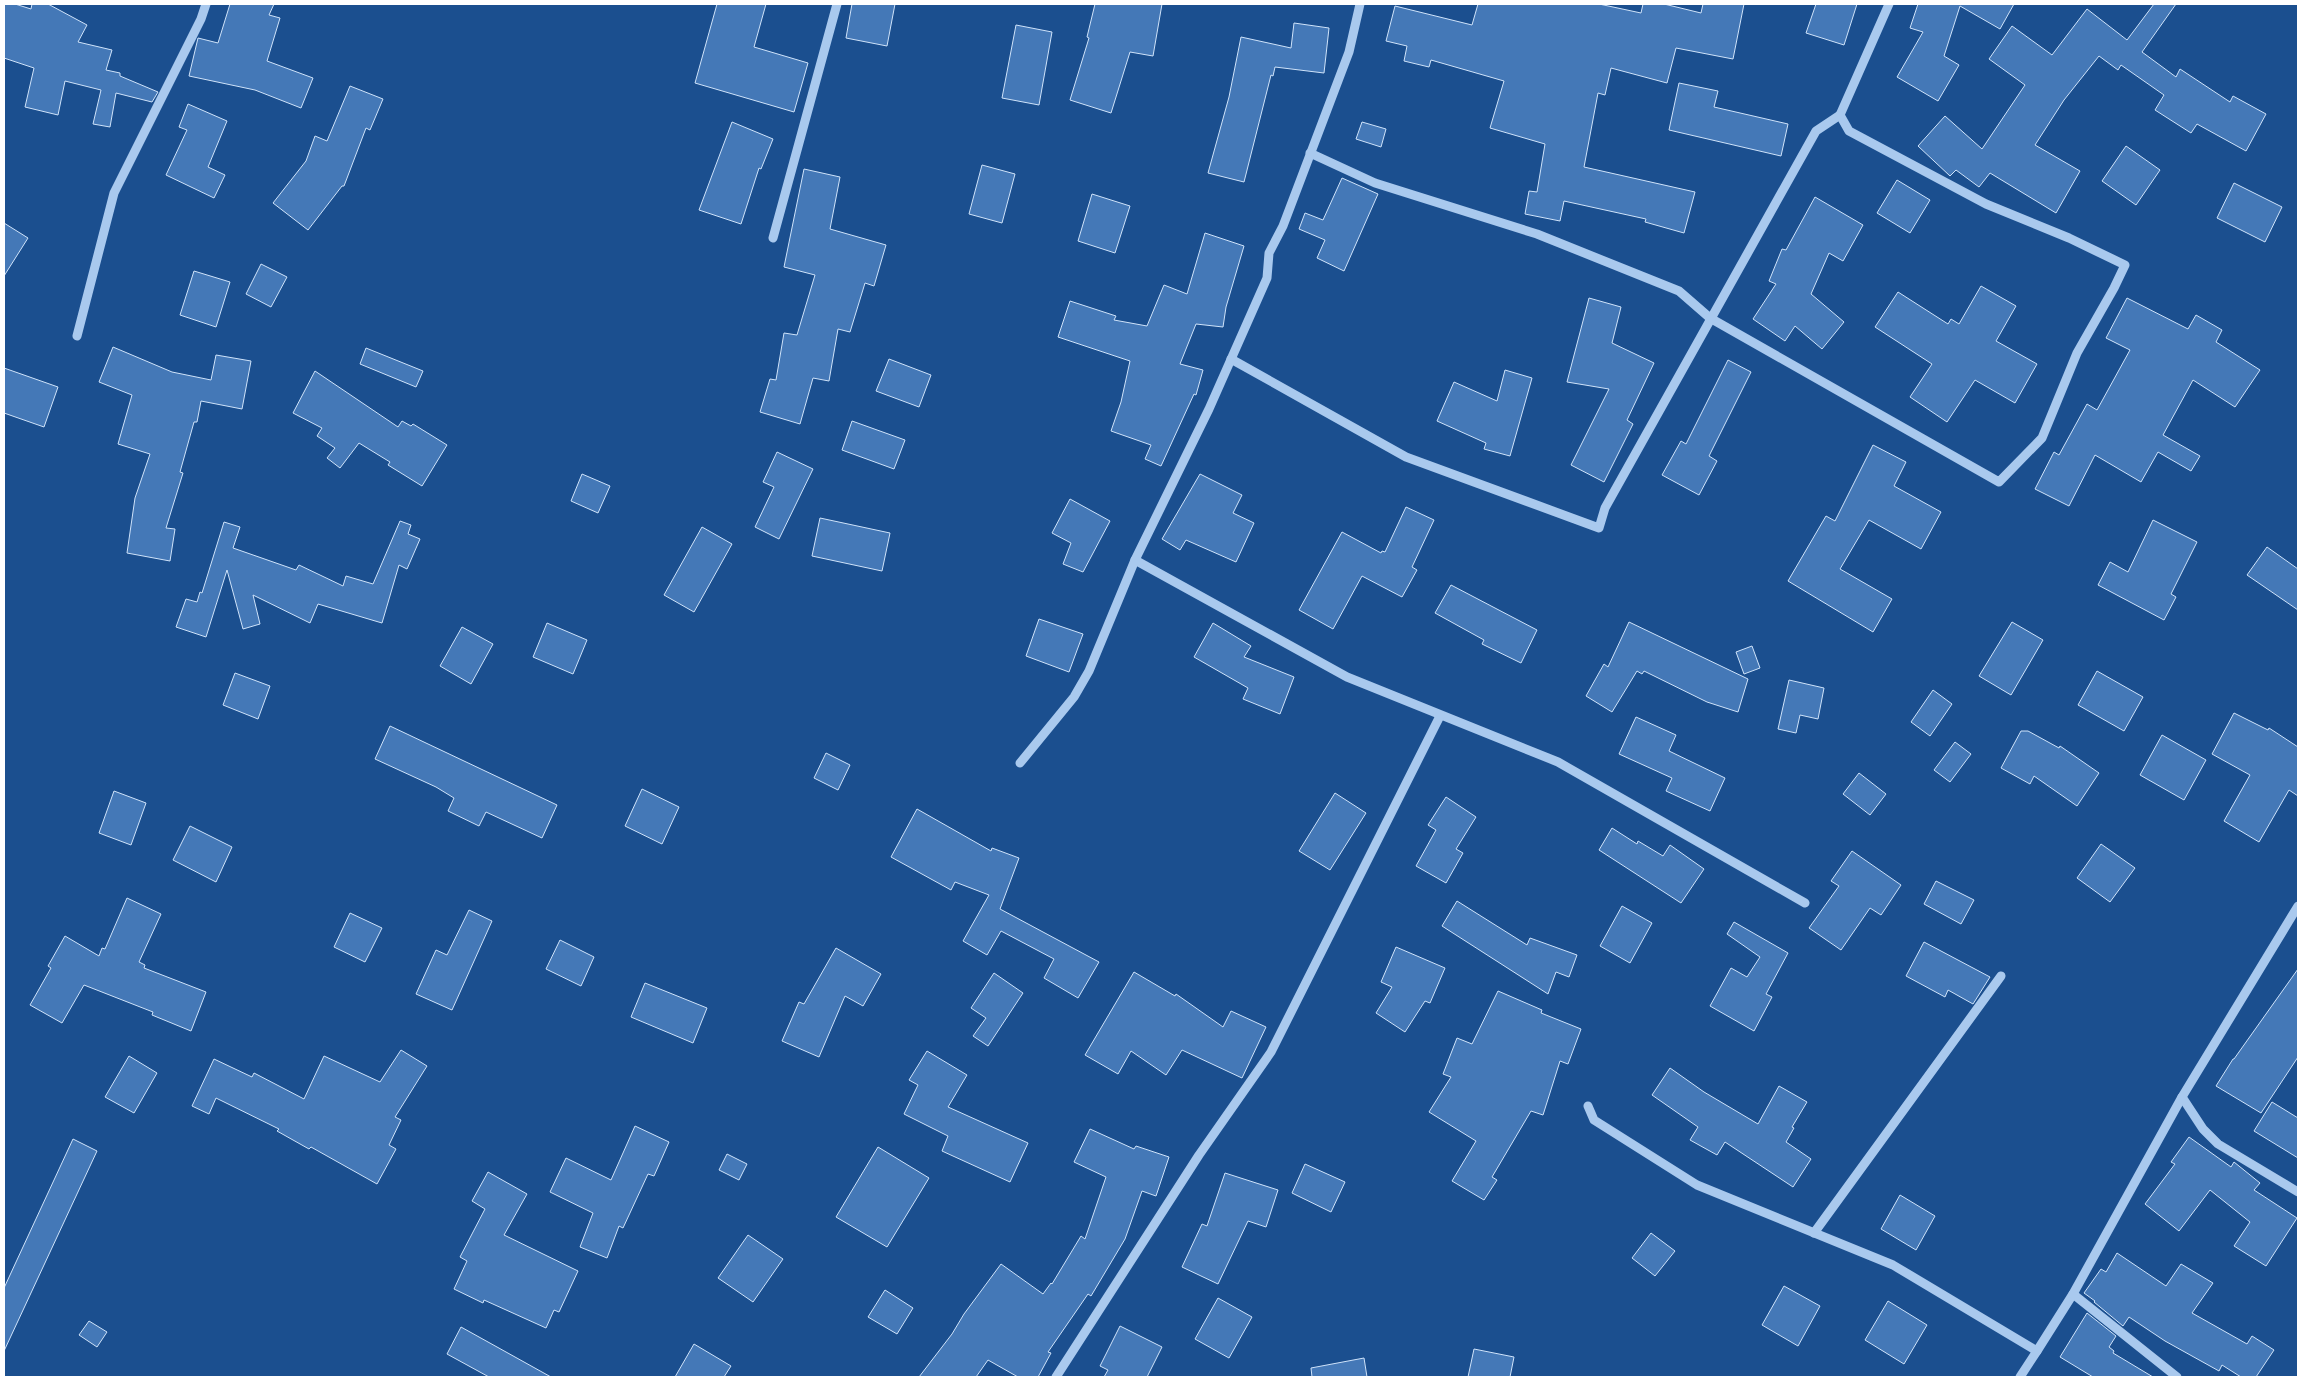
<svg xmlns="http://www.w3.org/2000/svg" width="2302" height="1381" font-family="'Space Grotesk',sans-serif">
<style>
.building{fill:#4478b7;stroke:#cfe3fa}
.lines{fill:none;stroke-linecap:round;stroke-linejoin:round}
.minor{stroke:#a9c9ee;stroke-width:9}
</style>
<rect width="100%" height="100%" fill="#1b4f8f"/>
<!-- building -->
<g class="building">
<path d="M 4,4 L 15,4 L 31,9 L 32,4 L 48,4 L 87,25 L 78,42 L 112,50 L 106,70 L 120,73 L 120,76 L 158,92 L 152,102 L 116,93 L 110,127 L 93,124 L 101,90 L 65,81 L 58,115 L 25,107 L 34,68 L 4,58 Z"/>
<path d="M 230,4 L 274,4 L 269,15 L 280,18 L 267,61 L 313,78 L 301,108 L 255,90 L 189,76 L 198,38 L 218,43 Z"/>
<path d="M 717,4 L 766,4 L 754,47 L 808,63 L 794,112 L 695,83 Z"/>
<path d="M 852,4 L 895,4 L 887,46 L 846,38 Z"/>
<path d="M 1095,4 L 1162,4 L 1153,56 L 1130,52 L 1111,113 L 1070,100 L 1089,38 L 1087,37 Z"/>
<path d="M 1478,4 L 1599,4 L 1641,13 L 1643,4 L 1664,4 L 1701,13 L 1703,4 L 1744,4 L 1733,59 L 1676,48 L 1667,83 L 1611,68 L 1605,95 L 1598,93 L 1584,167 L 1695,192 L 1684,233 L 1645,222 L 1646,219 L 1564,201 L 1560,221 L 1525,214 L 1529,191 L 1537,192 L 1545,144 L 1490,128 L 1504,81 L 1431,60 L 1429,67 L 1404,61 L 1407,46 L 1386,41 L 1395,6 L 1472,25 Z"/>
<path d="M 1816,4 L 1857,4 L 1844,45 L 1806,33 Z"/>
<path d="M 1918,4 L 2014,4 L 2000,29 L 1960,6 L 1944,56 L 1959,65 L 1938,101 L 1897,77 L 1923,32 L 1910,28 Z"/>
<path d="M 2154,4 L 2176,4 L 2142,52 L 2176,77 L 2180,69 L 2230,102 L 2233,96 L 2266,114 L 2246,151 L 2197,124 L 2191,133 L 2155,110 L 2164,95 L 2121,65 L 2118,70 L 2099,56 L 2064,100 L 2035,145 L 2080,171 L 2056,213 L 1990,173 L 1979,187 L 1956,170 L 1950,176 L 1918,146 L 1945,116 L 1982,149 L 2025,85 L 1989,59 L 2012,26 L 2052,55 L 2087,9 L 2127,40 Z"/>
<path d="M 1294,23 L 1329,28 L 1324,73 L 1275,67 L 1273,76 L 1271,75 L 1244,182 L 1208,173 L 1229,97 L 1241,37 L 1291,48 Z"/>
<path d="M 1016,25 L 1052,32 L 1039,105 L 1002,98 Z"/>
<path d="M 1679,83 L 1718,91 L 1714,107 L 1788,124 L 1781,156 L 1669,130 Z"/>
<path d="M 350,86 L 383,99 L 370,130 L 366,128 L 344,186 L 342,186 L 308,230 L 273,203 L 306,161 L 315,136 L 327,141 Z"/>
<path d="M 188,104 L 227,121 L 208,167 L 225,175 L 214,198 L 166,175 L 187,130 L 179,127 Z"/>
<path d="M 732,122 L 773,139 L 761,169 L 759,168 L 741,224 L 699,210 Z"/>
<path d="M 1362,122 L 1386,129 L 1381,147 L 1356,139 Z"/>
<path d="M 2126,146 L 2160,170 L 2136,205 L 2102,181 Z"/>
<path d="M 982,165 L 1015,174 L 1002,223 L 969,214 Z"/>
<path d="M 804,169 L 840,177 L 830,229 L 886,245 L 874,286 L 865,283 L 850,332 L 838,329 L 829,381 L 813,378 L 800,424 L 760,412 L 770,379 L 776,380 L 784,333 L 797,335 L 815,275 L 784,267 Z"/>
<path d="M 1342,178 L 1378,194 L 1344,271 L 1317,258 L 1325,240 L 1299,229 L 1305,213 L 1323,220 Z"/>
<path d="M 1897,180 L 1930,200 L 1910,233 L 1877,213 Z"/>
<path d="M 2234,183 L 2282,207 L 2265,242 L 2217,218 Z"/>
<path d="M 1092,194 L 1130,206 L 1115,253 L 1078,241 Z"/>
<path d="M 1815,197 L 1863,225 L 1843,261 L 1829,253 L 1811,294 L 1844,322 L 1822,349 L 1795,326 L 1785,341 L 1753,319 L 1776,284 L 1769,281 L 1782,249 L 1786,250 Z"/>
<path d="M 4,223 L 28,238 L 4,276 Z"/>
<path d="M 1205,233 L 1244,246 L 1226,307 L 1223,327 L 1196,324 L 1180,364 L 1203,370 L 1196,395 L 1194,394 L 1161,466 L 1145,459 L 1151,445 L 1111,431 L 1121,402 L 1130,361 L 1058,337 L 1070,301 L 1116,316 L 1114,320 L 1147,326 L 1164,285 L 1187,294 Z"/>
<path d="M 261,264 L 287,277 L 271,307 L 246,294 Z"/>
<path d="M 194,271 L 230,282 L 216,327 L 180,315 Z"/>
<path d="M 1981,286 L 2016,306 L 1996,341 L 2037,364 L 2015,403 L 1975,380 L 1947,422 L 1910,397 L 1932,364 L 1875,327 L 1898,292 L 1948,324 L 1951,319 L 1959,324 Z"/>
<path d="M 1589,298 L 1621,307 L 1612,343 L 1654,363 L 1627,420 L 1633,424 L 1604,482 L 1571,465 L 1609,389 L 1567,382 Z"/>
<path d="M 2127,298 L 2188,329 L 2196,315 L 2222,330 L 2216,342 L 2260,370 L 2235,407 L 2193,380 L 2163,435 L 2200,456 L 2191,471 L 2158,452 L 2141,482 L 2095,455 L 2069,506 L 2035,489 L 2054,452 L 2059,455 L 2087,404 L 2097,410 L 2130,350 L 2106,338 Z"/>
<path d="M 113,347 L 172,372 L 211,380 L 216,355 L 251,361 L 242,409 L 201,401 L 197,422 L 194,422 L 180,472 L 183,473 L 166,528 L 175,529 L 170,561 L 127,553 L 135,498 L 150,454 L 118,444 L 132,395 L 99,382 Z"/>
<path d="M 366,348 L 423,371 L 416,387 L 360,364 Z"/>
<path d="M 889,359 L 931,375 L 919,407 L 876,391 Z"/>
<path d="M 1728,360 L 1751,372 L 1709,456 L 1717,461 L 1699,495 L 1662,475 L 1681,441 L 1686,444 Z"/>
<path d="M 4,368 L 58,387 L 44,427 L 4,413 Z"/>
<path d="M 1505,370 L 1532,378 L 1510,456 L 1484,449 L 1486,443 L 1437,421 L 1454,382 L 1497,401 Z"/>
<path d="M 315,371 L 398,427 L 402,421 L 411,426 L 413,424 L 447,445 L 422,486 L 388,465 L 390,462 L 359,443 L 340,468 L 327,458 L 335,448 L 317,436 L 322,428 L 293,413 Z"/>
<path d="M 852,421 L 905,440 L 894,469 L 842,450 Z"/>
<path d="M 1873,445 L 1906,462 L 1894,486 L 1941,512 L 1921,549 L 1869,520 L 1840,569 L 1892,599 L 1873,632 L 1788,581 L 1826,516 L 1835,521 Z"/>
<path d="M 777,452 L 813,469 L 779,539 L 755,527 L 774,487 L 763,482 Z"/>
<path d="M 582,474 L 610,486 L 598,513 L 571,501 Z"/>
<path d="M 1200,474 L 1242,495 L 1233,513 L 1254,523 L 1236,562 L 1186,540 L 1180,550 L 1162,539 Z"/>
<path d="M 1070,499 L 1110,521 L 1083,572 L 1063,564 L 1071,543 L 1052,533 Z"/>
<path d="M 1406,507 L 1434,520 L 1412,567 L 1417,570 L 1402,597 L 1362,576 L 1333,629 L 1299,610 L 1342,532 L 1381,553 L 1382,551 L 1385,552 Z"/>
<path d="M 820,518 L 890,533 L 882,571 L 812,556 Z"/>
<path d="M 2153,520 L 2197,542 L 2171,594 L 2176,597 L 2164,620 L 2098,585 L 2110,562 L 2128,572 Z"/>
<path d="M 400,521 L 411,525 L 408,534 L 420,539 L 407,569 L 399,565 L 382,623 L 318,604 L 310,623 L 253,595 L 260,624 L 243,629 L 227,570 L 206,637 L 176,627 L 186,599 L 197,602 L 200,592 L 202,593 L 224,522 L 240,527 L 233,548 L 296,570 L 299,565 L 343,586 L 346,576 L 373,584 Z"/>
<path d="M 702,527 L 732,544 L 694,612 L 664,595 Z"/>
<path d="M 2267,547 L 2298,569 L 2298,610 L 2247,575 Z"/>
<path d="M 1451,585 L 1537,630 L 1521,663 L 1482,644 L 1484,640 L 1435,613 Z"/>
<path d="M 1039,619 L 1083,634 L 1069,672 L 1026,656 Z"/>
<path d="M 1629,622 L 1748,679 L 1738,712 L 1707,702 L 1644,671 L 1642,674 L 1637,671 L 1612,712 L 1586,696 L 1604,664 L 1608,667 Z"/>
<path d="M 2012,622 L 2043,640 L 2011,695 L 1979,676 Z"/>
<path d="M 547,623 L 587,640 L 573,674 L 533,657 Z"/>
<path d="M 1213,623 L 1251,646 L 1244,657 L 1294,677 L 1280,714 L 1243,699 L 1248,688 L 1194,657 Z"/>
<path d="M 462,627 L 493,644 L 471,684 L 440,666 Z"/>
<path d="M 1752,646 L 1760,668 L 1744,674 L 1736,652 Z"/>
<path d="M 2097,671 L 2143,697 L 2124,731 L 2078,705 Z"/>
<path d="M 235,673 L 270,686 L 258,719 L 223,705 Z"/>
<path d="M 1789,680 L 1824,688 L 1818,719 L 1800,715 L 1796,733 L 1778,729 Z"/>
<path d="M 1933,690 L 1952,704 L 1930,736 L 1911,722 Z"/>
<path d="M 2234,713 L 2268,730 L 2269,728 L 2298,747 L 2298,796 L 2289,790 L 2259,842 L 2224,821 L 2250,775 L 2212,754 Z"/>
<path d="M 1636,717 L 1676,735 L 1669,751 L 1725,778 L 1710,811 L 1666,791 L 1672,778 L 1619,754 Z"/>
<path d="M 390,726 L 557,805 L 542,838 L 486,812 L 479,826 L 448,811 L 454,798 L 436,787 L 375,759 Z"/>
<path d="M 2021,731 L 2028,731 L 2059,748 L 2060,746 L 2099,773 L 2077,806 L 2034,776 L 2030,784 L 2001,768 Z"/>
<path d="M 2162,735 L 2206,760 L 2184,800 L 2140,775 Z"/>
<path d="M 1955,742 L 1971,754 L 1950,782 L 1934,770 Z"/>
<path d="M 826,753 L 850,765 L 838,790 L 814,778 Z"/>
<path d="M 1859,773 L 1886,794 L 1870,815 L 1843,794 Z"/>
<path d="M 642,789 L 679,807 L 662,844 L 625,826 Z"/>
<path d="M 114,791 L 146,803 L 131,845 L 99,833 Z"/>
<path d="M 1335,793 L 1366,813 L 1330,870 L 1299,851 Z"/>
<path d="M 1446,797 L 1476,817 L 1456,849 L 1463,853 L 1446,883 L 1416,866 L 1436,830 L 1428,825 Z"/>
<path d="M 917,809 L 991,851 L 992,848 L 1019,858 L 1000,909 L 1099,962 L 1078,998 L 1044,978 L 1054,959 L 1001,931 L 987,955 L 963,941 L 989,895 L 955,882 L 951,890 L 891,857 Z"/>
<path d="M 190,826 L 232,847 L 216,882 L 173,860 Z"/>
<path d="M 1612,828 L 1637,844 L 1638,841 L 1663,856 L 1670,845 L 1704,869 L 1681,903 L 1599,850 Z"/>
<path d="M 2101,844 L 2135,868 L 2110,902 L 2077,878 Z"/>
<path d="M 1852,851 L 1901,885 L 1881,915 L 1870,908 L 1841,950 L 1809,928 L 1839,886 L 1831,881 Z"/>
<path d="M 1936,881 L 1974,900 L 1961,924 L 1924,904 Z"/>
<path d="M 127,898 L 161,914 L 139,962 L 145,965 L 144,968 L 206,992 L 191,1031 L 152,1015 L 153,1012 L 84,985 L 62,1023 L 30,1005 L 51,968 L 48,966 L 65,936 L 99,956 L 102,948 L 105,949 Z"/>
<path d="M 1457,901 L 1527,945 L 1530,938 L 1577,955 L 1569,977 L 1556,972 L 1548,994 L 1442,926 Z"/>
<path d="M 1622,906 L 1652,923 L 1630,963 L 1600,946 Z"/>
<path d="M 469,910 L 492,921 L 452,1010 L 416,994 L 436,950 L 447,955 Z"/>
<path d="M 350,913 L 382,928 L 365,962 L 334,947 Z"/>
<path d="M 1734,922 L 1788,953 L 1766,994 L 1772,997 L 1754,1031 L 1710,1006 L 1731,968 L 1747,977 L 1760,957 L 1727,934 Z"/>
<path d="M 560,940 L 594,957 L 581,986 L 546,969 Z"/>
<path d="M 1924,942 L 1990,977 L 1973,1004 L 1948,990 L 1945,997 L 1906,976 Z"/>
<path d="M 1396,947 L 1445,968 L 1430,1003 L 1425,1001 L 1405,1032 L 1376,1013 L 1392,987 L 1381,982 Z"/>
<path d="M 836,948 L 881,974 L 863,1006 L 845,996 L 819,1057 L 782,1041 L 799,1002 L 804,1004 Z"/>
<path d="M 2298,969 L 2298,1057 L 2261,1113 L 2216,1086 L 2233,1059 L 2234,1059 Z"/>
<path d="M 1134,972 L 1175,996 L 1176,994 L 1223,1027 L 1231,1011 L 1266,1027 L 1242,1078 L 1182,1050 L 1166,1075 L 1131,1051 L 1118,1074 L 1085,1055 Z"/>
<path d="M 994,973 L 1023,993 L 988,1046 L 973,1036 L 986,1018 L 971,1008 Z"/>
<path d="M 645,983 L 707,1008 L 693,1043 L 631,1017 Z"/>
<path d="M 1498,991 L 1542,1010 L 1541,1013 L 1581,1029 L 1568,1064 L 1560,1061 L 1543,1115 L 1531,1111 L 1492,1177 L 1497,1180 L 1484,1200 L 1452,1181 L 1476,1141 L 1429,1112 L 1451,1077 L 1443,1074 L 1457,1038 L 1472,1044 Z"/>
<path d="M 401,1050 L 427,1066 L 395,1117 L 401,1120 L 389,1145 L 396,1149 L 377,1184 L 311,1147 L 309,1149 L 277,1131 L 279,1129 L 216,1098 L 209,1114 L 192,1106 L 214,1059 L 252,1077 L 254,1073 L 304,1099 L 324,1056 L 380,1082 Z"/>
<path d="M 927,1051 L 967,1075 L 948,1107 L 1028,1143 L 1010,1182 L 942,1151 L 948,1136 L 904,1114 L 918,1085 L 909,1080 Z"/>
<path d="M 129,1056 L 157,1073 L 134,1113 L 105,1097 Z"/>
<path d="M 1670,1068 L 1704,1092 L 1758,1124 L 1779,1086 L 1807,1102 L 1792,1127 L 1794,1128 L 1786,1142 L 1811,1159 L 1793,1187 L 1725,1142 L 1717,1155 L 1690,1140 L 1698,1127 L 1652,1095 Z"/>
<path d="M 2272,1102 L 2298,1118 L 2298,1158 L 2254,1131 Z"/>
<path d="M 635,1126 L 669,1142 L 654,1176 L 648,1174 L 623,1228 L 619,1226 L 607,1258 L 580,1247 L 593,1213 L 550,1192 L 566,1158 L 611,1180 Z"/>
<path d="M 1090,1129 L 1134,1149 L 1136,1146 L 1169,1157 L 1156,1196 L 1142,1191 L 1125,1239 L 1091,1296 L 1088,1294 L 1048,1352 L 1051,1353 L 1038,1377 L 1018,1377 L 988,1360 L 976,1377 L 919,1377 L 952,1334 L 964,1314 L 1001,1264 L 1043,1294 L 1051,1283 L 1052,1284 L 1081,1236 L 1085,1239 L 1106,1177 L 1074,1162 Z"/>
<path d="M 2189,1137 L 2231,1167 L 2234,1162 L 2260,1183 L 2254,1190 L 2297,1218 L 2266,1266 L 2234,1246 L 2250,1222 L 2210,1190 L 2179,1231 L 2145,1204 L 2175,1164 L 2171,1162 Z"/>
<path d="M 73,1139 L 97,1151 L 4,1351 L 4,1288 Z"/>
<path d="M 878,1147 L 929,1178 L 887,1247 L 836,1217 Z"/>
<path d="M 727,1154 L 747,1164 L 739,1180 L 719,1170 Z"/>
<path d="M 1305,1164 L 1345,1182 L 1331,1212 L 1292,1193 Z"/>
<path d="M 488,1172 L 527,1194 L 504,1235 L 578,1271 L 559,1312 L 554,1310 L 546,1328 L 484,1300 L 483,1303 L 454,1289 L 467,1261 L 460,1257 L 485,1209 L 472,1201 Z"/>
<path d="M 1225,1173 L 1278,1190 L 1266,1227 L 1248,1221 L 1218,1284 L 1182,1267 L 1202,1224 L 1207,1226 Z"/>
<path d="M 1900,1195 L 1935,1216 L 1916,1250 L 1881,1229 Z"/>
<path d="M 1651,1233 L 1675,1251 L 1655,1276 L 1632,1258 Z"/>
<path d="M 748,1235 L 783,1259 L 753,1302 L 718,1278 Z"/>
<path d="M 2117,1253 L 2166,1286 L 2181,1264 L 2213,1283 L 2192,1313 L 2247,1344 L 2252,1336 L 2274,1350 L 2256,1377 L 2241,1377 L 2222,1365 L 2219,1371 L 2165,1341 L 2129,1317 L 2123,1326 L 2094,1302 L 2095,1301 L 2084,1293 L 2101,1269 L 2106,1272 Z"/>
<path d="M 1784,1286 L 1820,1306 L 1798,1346 L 1762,1325 Z"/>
<path d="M 885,1290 L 913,1308 L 897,1334 L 868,1317 Z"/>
<path d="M 1218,1298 L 1252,1317 L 1229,1358 L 1195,1339 Z"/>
<path d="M 1888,1301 L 1927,1325 L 1904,1364 L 1865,1340 Z"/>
<path d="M 2087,1313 L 2116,1336 L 2109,1347 L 2114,1351 L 2113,1353 L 2153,1377 L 2093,1377 L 2060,1357 Z"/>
<path d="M 89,1321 L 107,1332 L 97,1347 L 79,1335 Z"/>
<path d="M 1120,1326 L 1162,1347 L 1147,1377 L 1104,1377 L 1108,1370 L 1100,1366 Z"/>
<path d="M 461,1327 L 551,1377 L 489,1377 L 447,1354 Z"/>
<path d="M 694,1344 L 731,1366 L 724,1377 L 675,1377 Z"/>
<path d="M 1474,1349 L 1514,1357 L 1510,1377 L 1468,1377 Z"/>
<path d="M 1364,1358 L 1367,1377 L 1312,1377 L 1311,1368 Z"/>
</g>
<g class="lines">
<!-- minor -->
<g class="minor">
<path d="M 1310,153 L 1375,183 L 1537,234 L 1679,291 L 1710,318 L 1999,482 L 2042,438 L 2077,353 L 2114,288 L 2125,265 L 2069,238 L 1986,204 L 1849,131 L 1840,115 L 1889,4"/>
<path d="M 773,238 L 837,4"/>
<path d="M 77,336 L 114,193 L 201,19 L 206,4"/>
<path d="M 1231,359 L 1406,457 L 1599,528 L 1605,508 L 1816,131 L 1840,115"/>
<path d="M 1135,560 L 1347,677 L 1558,762 L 1805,903"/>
<path d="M 1020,763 L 1074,697 L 1089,671 L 1135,560 L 1209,409 L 1267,278 L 1269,253 L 1283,226 L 1349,52 L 1360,4"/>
<path d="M 2182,1097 L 2203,1129 L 2218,1144 L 2298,1192"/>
<path d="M 1588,1106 L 1594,1120 L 1697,1185 L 1893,1265 L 2037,1351 L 2073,1294 L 2182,1097 L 2298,906"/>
<path d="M 1814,1233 L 2001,976"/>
<path d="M 2073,1294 L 2177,1377"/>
<path d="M 1056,1377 L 1199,1155 L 1271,1052 L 1440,716"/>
<path d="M 2020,1377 L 2037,1351"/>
</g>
</g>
<!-- border -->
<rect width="2302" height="1381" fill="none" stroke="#ffffff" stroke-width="10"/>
</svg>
